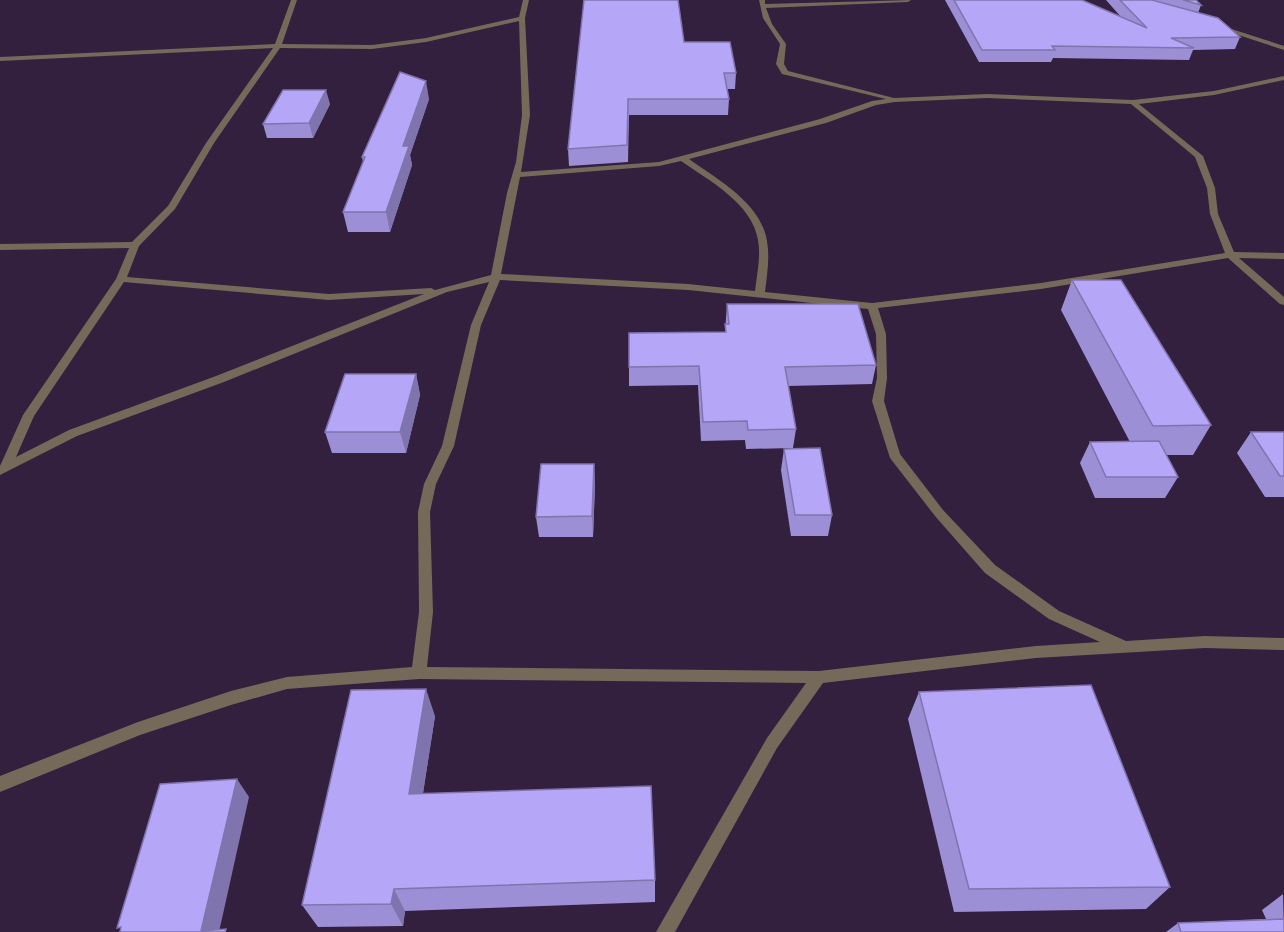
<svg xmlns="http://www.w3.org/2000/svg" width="1284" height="932" font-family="'Archivo Narrow',sans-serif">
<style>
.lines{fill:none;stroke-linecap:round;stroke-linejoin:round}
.street{fill:#75695a;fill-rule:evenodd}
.wall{fill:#9d8fd5}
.shaded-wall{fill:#7f74ae}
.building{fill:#b6a6f8;stroke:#7f74ae;stroke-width:1.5}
</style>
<rect width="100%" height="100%" fill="#331f3e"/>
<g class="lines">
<!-- street -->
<g class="street">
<path d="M 291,0 L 297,0 L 282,44 L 372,45 L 426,38 L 519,17 L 523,0 L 529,0 L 525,18 L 530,115 L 521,172 L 659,162 L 820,119 L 872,101 L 886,99 L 782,74 L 776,64 L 780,44 L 763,18 L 759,0 L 765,0 L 765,4 L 911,0 L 908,2 L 766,8 L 772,24 L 786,44 L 784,64 L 788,71 L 894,98 L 987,94 L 1133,100 L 1214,91 L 1284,76 L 1284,80 L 1214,95 L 1139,104 L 1203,156 L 1215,188 L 1218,214 L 1234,252 L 1284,253 L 1284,259 L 1239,258 L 1284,297 L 1284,305 L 1280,304 L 1228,258 L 1041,289 L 878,308 L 886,334 L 887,378 L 884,401 L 900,454 L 943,510 L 995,565 L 1059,611 L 1126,641 L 1205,636 L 1284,638 L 1284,650 L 1205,648 L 1036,658 L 823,683 L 777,748 L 675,932 L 656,932 L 767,738 L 806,683 L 419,679 L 287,689 L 231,705 L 140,735 L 0,792 L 0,776 L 138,722 L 231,691 L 287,677 L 412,667 L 419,612 L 418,512 L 424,484 L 442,446 L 471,325 L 489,282 L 447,292 L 224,382 L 77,436 L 0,475 L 0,466 L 23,415 L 116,279 L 129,248 L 0,250 L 0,244 L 132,242 L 168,206 L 206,143 L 273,48 L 0,61 L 0,57 L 275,44 ZM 519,21 L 522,115 L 516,162 L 507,193 L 491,275 L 435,290 L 431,288 L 329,294 L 127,277 L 139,246 L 175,209 L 214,143 L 280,48 L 372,49 L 426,42 ZM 987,98 L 1131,104 L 1195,157 L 1207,188 L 1210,214 L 1225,253 L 1041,283 L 872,303 L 765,292 C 767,275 770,258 767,241 C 761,203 717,179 689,159 L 826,123 L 876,105 L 895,102 ZM 681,161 C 708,180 752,203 758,240 C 761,256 757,274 755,291 L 688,284 L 501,274 L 520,177 L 659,166 ZM 500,280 L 688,290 L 868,309 L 876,334 L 877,378 L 872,401 L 890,458 L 935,516 L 985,573 L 1049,619 L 1100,642 L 1036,646 L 819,671 L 427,667 L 433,612 L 430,512 L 436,484 L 454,446 L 481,325 ZM 124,282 L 329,300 L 424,294 L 216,376 L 69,430 L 16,457 L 34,416 Z"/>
<path d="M 1219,25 L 1284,46 L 1284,50 L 1217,28 L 1216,27 Z"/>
</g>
</g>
<!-- wall -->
<g class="wall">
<path d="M 945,0 L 1082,0 L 1121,17 L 1106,0 L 1196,0 L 1201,5 L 1198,13 L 1240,37 L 1235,49 L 1193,50 L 1189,60 L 1053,58 L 1051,62 L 979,62 Z"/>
<path d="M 684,42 L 736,73 L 735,89 L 727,89 L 729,99 L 728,115 L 629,115 L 628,162 L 569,166 L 568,149 Z"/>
<path d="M 429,99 L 410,155 L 412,165 L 390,232 L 348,232 L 343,212 L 363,162 L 362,157 Z"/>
<path d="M 330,104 L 313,138 L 267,138 L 263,124 Z"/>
<path d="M 1072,280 L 1211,425 L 1193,455 L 1166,455 L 1178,477 L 1165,498 L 1095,498 L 1080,463 L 1090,442 L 1130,442 L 1061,310 Z"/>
<path d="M 727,304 L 876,365 L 872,384 L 788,386 L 796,429 L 793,448 L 746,449 L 745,440 L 701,441 L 698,385 L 629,386 L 629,333 L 725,332 Z"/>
<path d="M 416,374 L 420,395 L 406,453 L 332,453 L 325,432 Z"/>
<path d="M 1251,432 L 1284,432 L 1284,497 L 1265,497 L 1237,453 Z"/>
<path d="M 784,449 L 832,515 L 828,536 L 791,536 L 781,470 Z"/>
<path d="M 594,464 L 595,485 L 593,537 L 539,537 L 536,517 Z"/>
<path d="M 919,692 L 1170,887 L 1146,909 L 954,912 L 908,719 Z"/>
<path d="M 435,716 L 423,793 L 655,880 L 655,902 L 405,911 L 403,926 L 318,927 L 302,905 Z"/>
<path d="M 1283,894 L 1284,932 L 1166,932 L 1178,923 L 1266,919 L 1262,910 Z"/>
</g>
<!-- shaded-wall -->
<g class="shaded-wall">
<path d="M 426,81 L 429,99 L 410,155 L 412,165 L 390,232 L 386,212 L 403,146 Z"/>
<path d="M 326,90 L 330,104 L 313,138 L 309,123 Z"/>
<path d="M 416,374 L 420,395 L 406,453 L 400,432 Z"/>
<path d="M 594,464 L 595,485 L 593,537 L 592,516 Z"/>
<path d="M 426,689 L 435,716 L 419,819 L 409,794 Z"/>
<path d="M 237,779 L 249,797 L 219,932 L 201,931 Z"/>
<path d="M 394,889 L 405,911 L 403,926 L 391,904 Z"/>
</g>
<!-- building -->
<g class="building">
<path d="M 584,0 L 678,0 L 684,42 L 730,42 L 736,73 L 724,73 L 729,99 L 628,99 L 627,145 L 568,149 Z"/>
<path d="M 954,0 L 1082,0 L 1147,28 L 1120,0 L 1152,0 L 1218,18 L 1240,37 L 1171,38 L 1194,48 L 1052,46 L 1055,50 L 982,50 Z"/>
<path d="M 1183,0 L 1196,0 L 1201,5 Z"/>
<path d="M 400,72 L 426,81 L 403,146 L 409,146 L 386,212 L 343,212 L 365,157 L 362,157 Z"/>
<path d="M 283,90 L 326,90 L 309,123 L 263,124 Z"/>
<path d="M 1072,280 L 1121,280 L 1211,425 L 1153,426 Z"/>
<path d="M 727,304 L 858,304 L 876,365 L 785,367 L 796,429 L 748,430 L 747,421 L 703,422 L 699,366 L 629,367 L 629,333 L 726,332 L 725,324 L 729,324 Z"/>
<path d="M 345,374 L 416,374 L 400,432 L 325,432 Z"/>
<path d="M 1251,432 L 1284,432 L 1284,476 L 1280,476 Z"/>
<path d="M 1159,441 L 1178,477 L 1106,477 L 1090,442 Z"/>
<path d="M 820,448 L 832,515 L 795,515 L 784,449 Z"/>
<path d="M 541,464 L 594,464 L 592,516 L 536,517 Z"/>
<path d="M 1091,685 L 1170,887 L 969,889 L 919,692 Z"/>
<path d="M 426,689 L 409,794 L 651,786 L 655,880 L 394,889 L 391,904 L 302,905 L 351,690 Z"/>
<path d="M 237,779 L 201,931 L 226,929 L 225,932 L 120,932 L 121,927 L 117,928 L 160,784 Z"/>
<path d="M 1284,919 L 1284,932 L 1181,932 L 1178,923 Z"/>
</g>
</svg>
